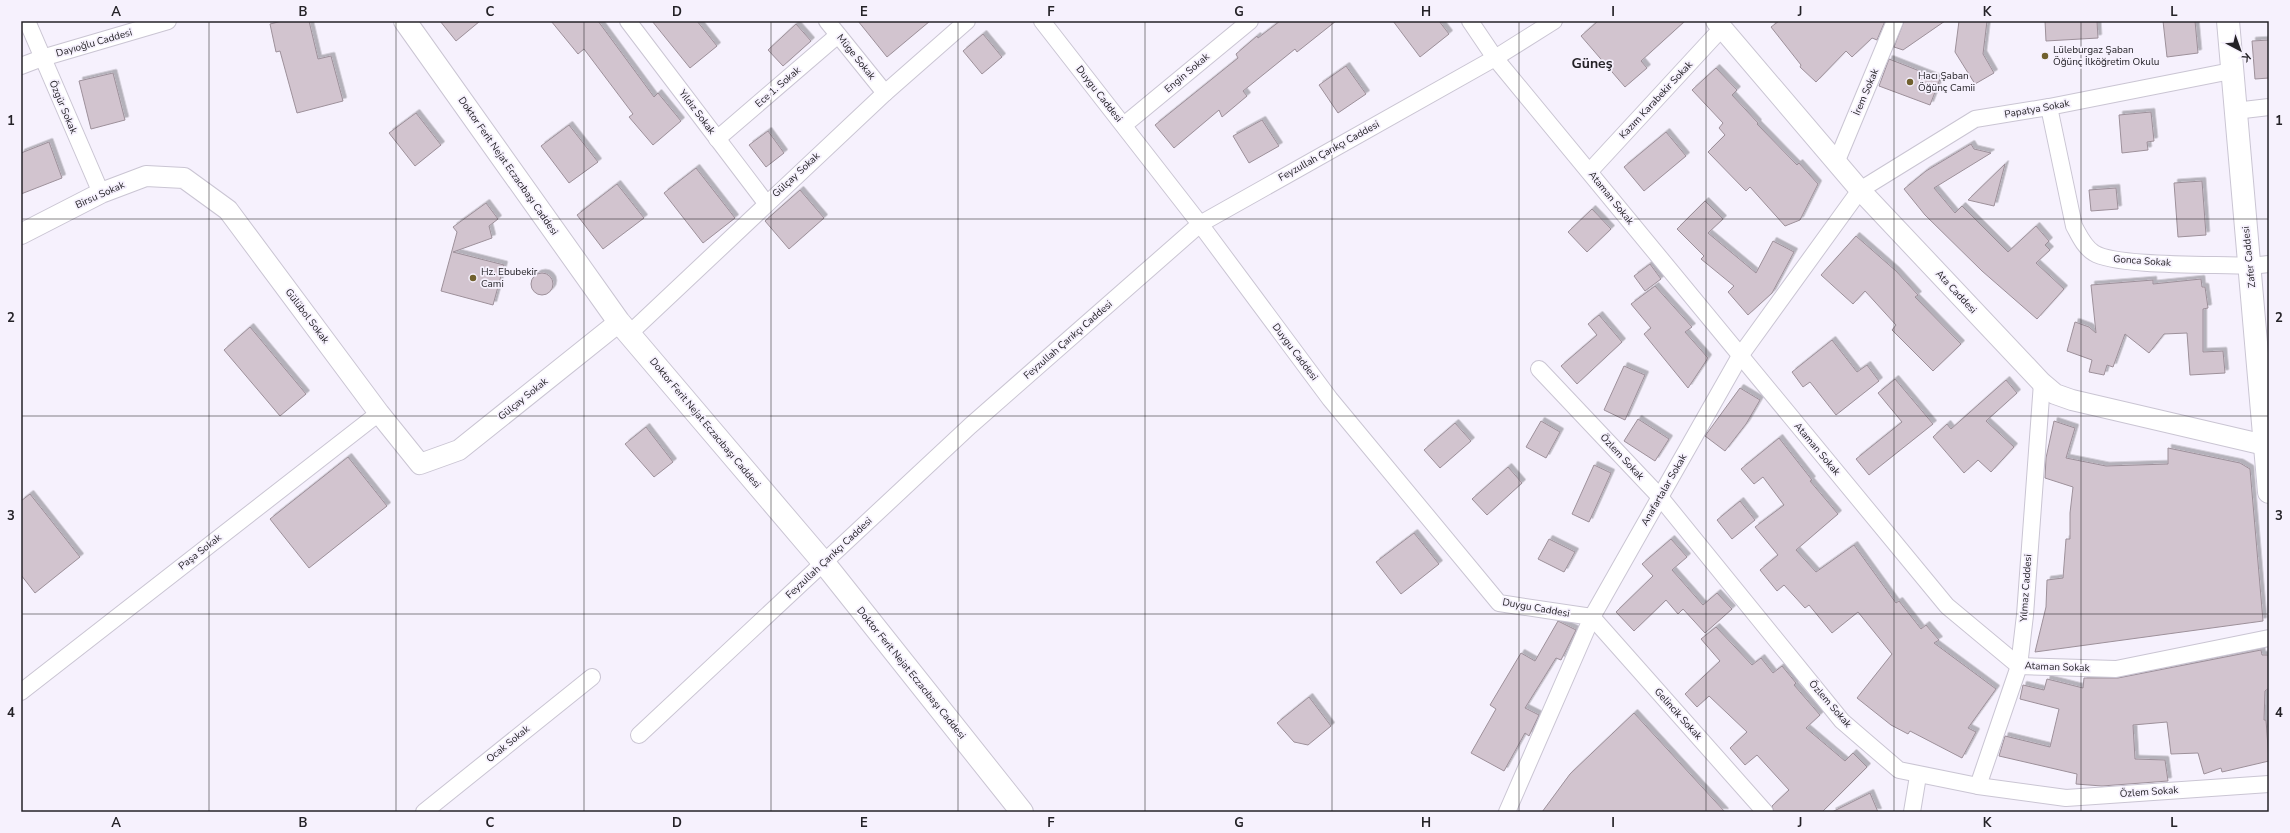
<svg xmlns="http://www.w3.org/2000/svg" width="2290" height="833" font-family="'Nunito Sans',sans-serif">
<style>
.building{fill:#d2c4cf;stroke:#9d909a;filter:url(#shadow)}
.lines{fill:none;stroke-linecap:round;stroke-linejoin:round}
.minor-casing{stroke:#cac5d3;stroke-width:18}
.tertiary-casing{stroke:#cac5d3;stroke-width:22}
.secondary-casing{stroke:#cac5d3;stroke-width:24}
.minor{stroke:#fff;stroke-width:16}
.tertiary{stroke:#fff;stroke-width:20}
.secondary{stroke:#fff;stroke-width:22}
.grid{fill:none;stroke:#242227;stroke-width:1;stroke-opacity:0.55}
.poi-dot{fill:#70602e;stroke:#f6f1fd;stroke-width:1.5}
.labels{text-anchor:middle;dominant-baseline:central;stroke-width:3.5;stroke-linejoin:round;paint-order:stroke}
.street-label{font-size:10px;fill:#242227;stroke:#f6f1fd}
.poi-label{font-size:10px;fill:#242227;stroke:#f6f1fd;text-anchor:start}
.district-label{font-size:14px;font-weight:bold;fill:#242227;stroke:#f6f1fd}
.neatline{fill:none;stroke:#242227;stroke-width:1.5}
.grid-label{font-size:13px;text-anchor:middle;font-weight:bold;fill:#242227}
</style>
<defs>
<filter id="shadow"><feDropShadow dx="3.5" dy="-3.5" stdDeviation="0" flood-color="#0004"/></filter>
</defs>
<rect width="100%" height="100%" fill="#f6f1fd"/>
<!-- building -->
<g class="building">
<path d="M 282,21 L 309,21 L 318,59 L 331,56 L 343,101 L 297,113 L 280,51 L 276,52 L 270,24 Z"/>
<path d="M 440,21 L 480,21 L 456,41 Z"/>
<path d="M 551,21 L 598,21 L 654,97 L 658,93 L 681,121 L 653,145 L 629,117 L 633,114 L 584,49 L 578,54 Z"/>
<path d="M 652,21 L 697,21 L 717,46 L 690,68 Z"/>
<path d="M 858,21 L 930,21 L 887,57 Z"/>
<path d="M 1280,21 L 1336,21 L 1297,52 L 1295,49 L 1243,91 L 1247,96 L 1222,117 L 1219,110 L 1174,148 L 1155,125 L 1238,58 L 1236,54 L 1257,36 L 1258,38 Z"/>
<path d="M 1393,21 L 1439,21 L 1449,34 L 1420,57 Z"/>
<path d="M 1598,21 L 1685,21 L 1641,61 L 1647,68 L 1625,87 L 1581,36 Z"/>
<path d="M 1779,21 L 1885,21 L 1877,40 L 1872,38 L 1852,57 L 1846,51 L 1816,82 L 1800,67 L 1801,65 L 1771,27 Z"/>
<path d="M 1904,21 L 1945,21 L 1903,50 L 1894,47 Z"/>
<path d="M 1959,21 L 1987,21 L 1983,54 L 1994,73 L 1975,84 L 1955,52 Z"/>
<path d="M 2045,21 L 2097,21 L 2098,38 L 2046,41 Z"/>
<path d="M 2163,21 L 2195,21 L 2198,53 L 2167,57 Z"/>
<path d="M 796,24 L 811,41 L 783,66 L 768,50 Z"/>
<path d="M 983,34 L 1002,57 L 982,74 L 963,51 Z"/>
<path d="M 2269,40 L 2269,78 L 2255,79 L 2252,41 Z"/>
<path d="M 1889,59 L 1940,79 L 1930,105 L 1879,86 Z"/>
<path d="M 1346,66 L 1366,94 L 1338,113 L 1319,85 Z"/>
<path d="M 1716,68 L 1737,90 L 1732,95 L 1758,123 L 1757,124 L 1797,165 L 1799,163 L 1818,184 L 1800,220 L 1785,226 L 1750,187 L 1746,191 L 1708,152 L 1725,135 L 1719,128 L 1723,123 L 1692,90 Z"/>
<path d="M 113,73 L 125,120 L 91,129 L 79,81 Z"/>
<path d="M 2151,112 L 2154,141 L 2147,142 L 2148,150 L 2122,153 L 2119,115 Z"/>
<path d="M 416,113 L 441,145 L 415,166 L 389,133 Z"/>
<path d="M 1262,120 L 1279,146 L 1249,163 L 1233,136 Z"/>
<path d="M 569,125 L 598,162 L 569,183 L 541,146 Z"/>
<path d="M 768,131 L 784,153 L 766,167 L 749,145 Z"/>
<path d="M 1666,132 L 1686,156 L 1644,191 L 1624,167 Z"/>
<path d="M 49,142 L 62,178 L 21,194 L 21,153 Z"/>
<path d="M 1971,144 L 1974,149 L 1991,153 L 1934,188 L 1955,213 L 1962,206 L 2008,252 L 2036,226 L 2049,241 L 2045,245 L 2050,250 L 2036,263 L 2064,289 L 2037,319 L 1982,271 L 1925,215 L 1904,189 L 1926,171 Z"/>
<path d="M 2005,164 L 1994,206 L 1968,200 Z"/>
<path d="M 696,168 L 735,218 L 703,243 L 664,193 Z"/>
<path d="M 2202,181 L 2206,235 L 2178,237 L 2174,183 Z"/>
<path d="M 617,184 L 644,218 L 603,249 L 577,215 Z"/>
<path d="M 2116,188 L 2118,209 L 2091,211 L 2089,190 Z"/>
<path d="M 800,190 L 824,218 L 789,249 L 765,221 Z"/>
<path d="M 1705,201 L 1723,219 L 1708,233 L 1756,273 L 1773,241 L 1794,252 L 1772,293 L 1748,315 L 1728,292 L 1734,286 L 1701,259 L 1704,256 L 1677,229 Z"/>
<path d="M 486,203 L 498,219 L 489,226 L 492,238 L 453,252 L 504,265 L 493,305 L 441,291 L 457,232 L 453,227 Z"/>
<path d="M 1592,209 L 1611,229 L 1587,252 L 1568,232 Z"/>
<path d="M 1856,236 L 1896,271 L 1918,295 L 1915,297 L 1961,344 L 1933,371 L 1892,330 L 1896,325 L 1865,291 L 1853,304 L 1821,275 Z"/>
<path d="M 1650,264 L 1661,279 L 1645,291 L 1634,276 Z"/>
<circle cx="542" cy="284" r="11"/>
<path d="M 2201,279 L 2202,287 L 2205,287 L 2208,308 L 2203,309 L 2203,352 L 2223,351 L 2225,373 L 2190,375 L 2187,333 L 2164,334 L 2149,353 L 2125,334 L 2113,367 L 2107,365 L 2104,375 L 2089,372 L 2092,360 L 2067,351 L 2075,322 L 2089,327 L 2096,333 L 2091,285 L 2153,280 L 2153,284 Z"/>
<path d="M 1655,286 L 1692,327 L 1685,332 L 1708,358 L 1688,388 L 1644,334 L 1651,328 L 1631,304 Z"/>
<path d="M 1599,315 L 1622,342 L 1577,384 L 1561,366 L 1597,335 L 1588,324 Z"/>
<path d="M 250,327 L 306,394 L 280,416 L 224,350 Z"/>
<path d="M 1832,340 L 1857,372 L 1867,365 L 1879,381 L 1836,415 L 1810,382 L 1803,387 L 1792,372 Z"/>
<path d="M 1624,366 L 1645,375 L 1625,420 L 1604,410 Z"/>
<path d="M 1895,379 L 1933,424 L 1869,475 L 1856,459 L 1902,422 L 1878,393 Z"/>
<path d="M 2006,380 L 2017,393 L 1986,421 L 2014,447 L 1991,472 L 1978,460 L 1964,473 L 1933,437 L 1947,424 L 1951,429 Z"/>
<path d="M 1740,388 L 1760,400 L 1746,424 L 1725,451 L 1705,436 Z"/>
<path d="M 1638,419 L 1669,439 L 1655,461 L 1624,441 Z"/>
<path d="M 1541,421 L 1560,432 L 1546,458 L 1526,447 Z"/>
<path d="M 2054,421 L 2075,428 L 2066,458 L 2106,466 L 2168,464 L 2168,448 L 2240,463 L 2250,469 L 2263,621 L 2035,652 L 2046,607 L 2047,580 L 2063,578 L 2066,539 L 2070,539 L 2070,513 L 2073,487 L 2045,478 L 2046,458 Z"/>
<path d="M 1455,423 L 1471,441 L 1440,468 L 1424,450 Z"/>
<path d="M 646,427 L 673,462 L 654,477 L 625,444 Z"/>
<path d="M 1779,438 L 1812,480 L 1810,481 L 1838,514 L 1796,550 L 1816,572 L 1854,545 L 1896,603 L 1899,601 L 1921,629 L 1926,625 L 1939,640 L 1934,643 L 1996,689 L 1968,728 L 1976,732 L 1962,758 L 1910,731 L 1908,734 L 1891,725 L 1857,698 L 1892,654 L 1858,612 L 1832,633 L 1809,605 L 1805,608 L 1784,585 L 1777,591 L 1760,570 L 1778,555 L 1755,527 L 1784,505 L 1763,477 L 1754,484 L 1741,469 Z"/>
<path d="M 348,457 L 387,506 L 309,568 L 270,519 Z"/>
<path d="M 1594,465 L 1611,473 L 1589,522 L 1572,514 Z"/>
<path d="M 1508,467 L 1522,483 L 1487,515 L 1472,499 Z"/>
<path d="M 30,494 L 80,557 L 35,593 L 21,575 L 21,501 Z"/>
<path d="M 1740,501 L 1755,520 L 1732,539 L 1717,520 Z"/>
<path d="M 1414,533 L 1439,564 L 1401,594 L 1376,562 Z"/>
<path d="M 1549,539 L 1575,552 L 1564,572 L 1538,559 Z"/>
<path d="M 1671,539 L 1687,557 L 1672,570 L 1703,605 L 1717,593 L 1732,609 L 1705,633 L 1683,609 L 1678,614 L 1666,600 L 1634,631 L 1616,612 L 1653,576 L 1642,564 Z"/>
<path d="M 1558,621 L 1576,630 L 1561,660 L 1556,658 L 1525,708 L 1539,715 L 1529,736 L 1525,733 L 1504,771 L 1471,753 L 1496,709 L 1490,705 L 1521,653 L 1535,661 Z"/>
<path d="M 1716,627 L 1752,665 L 1761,658 L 1773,673 L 1782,666 L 1796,683 L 1794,685 L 1820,715 L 1806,728 L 1845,761 L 1853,753 L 1867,767 L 1822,812 L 1774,812 L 1772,806 L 1789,790 L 1757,755 L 1745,765 L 1730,748 L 1747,732 L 1709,696 L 1697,707 L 1685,694 L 1720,661 L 1701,639 Z"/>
<path d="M 2261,650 L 2262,655 L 2268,655 L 2269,668 L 2269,688 L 2265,691 L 2264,720 L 2266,720 L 2269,761 L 2222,772 L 2221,768 L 2204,774 L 2198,753 L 2171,754 L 2167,722 L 2133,725 L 2135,759 L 2165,760 L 2168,781 L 2102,786 L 2076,784 L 2077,774 L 1999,756 L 2005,736 L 2050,747 L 2059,709 L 2020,699 L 2023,685 L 2044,690 L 2047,679 L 2083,688 L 2084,678 L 2118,678 Z"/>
<path d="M 1309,697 L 1331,726 L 1308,745 L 1294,742 L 1277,723 Z"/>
<path d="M 1634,713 L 1725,812 L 1542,812 L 1570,774 Z"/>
<path d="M 1870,793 L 1878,812 L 1832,812 Z"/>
</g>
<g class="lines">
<!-- minor casing -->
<g class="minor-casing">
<g id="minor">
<path d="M 27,21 L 101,193"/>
<path d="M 628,21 L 766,203"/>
<path d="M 827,21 L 885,93"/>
<path d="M 1042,21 L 1200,224 L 1330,399 L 1499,603 L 1592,617 L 1765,812"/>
<path d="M 1470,21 L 1495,58 L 1947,606 L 2019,666 L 2116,669 L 2269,638"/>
<path d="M 21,66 L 42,58 L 168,21"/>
<path d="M 2049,107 L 2074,226 C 2079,235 2084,247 2094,253 C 2116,267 2218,264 2250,266 L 2269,264"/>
<path d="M 2235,111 L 2269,107"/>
<path d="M 1124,125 L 1250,21"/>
<path d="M 717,139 L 838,35"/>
<path d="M 1836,163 L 1895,21"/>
<path d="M 1590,171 L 1722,28"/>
<path d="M 630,333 L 885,93 L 967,21"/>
<path d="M 1539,369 L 1660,497 L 1842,721 L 1899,770 L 1978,786 L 2066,798 L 2269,784"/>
<path d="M 21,692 L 379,413"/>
<path d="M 639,735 L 970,426 L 1200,224 L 1495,58 L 1554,21"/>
<path d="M 1978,786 L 2019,666 L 2025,615 L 2042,383"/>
<path d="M 424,812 L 592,677"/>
<path d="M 1507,812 L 1592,617 L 1740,356 L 1860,190 L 1975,119 L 2049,107 L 2231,71"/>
<path d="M 1912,812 L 1918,776"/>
</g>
</g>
<!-- tertiary casing -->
<g class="tertiary-casing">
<g id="tertiary">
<path d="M 1716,21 L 1860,190 L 2042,383 L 2055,394 L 2072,400 L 2269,446"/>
<path d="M 21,234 L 101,193 L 146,176 L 184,178 L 228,210 L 379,413 L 420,464 L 459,450 L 619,322"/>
</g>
</g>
<!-- secondary casing -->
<g class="secondary-casing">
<g id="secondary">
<path d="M 405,21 L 619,322 L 824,563 L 1022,812"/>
<path d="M 2228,21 L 2269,492"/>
</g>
</g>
<!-- minor -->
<use href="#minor" class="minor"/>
<!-- tertiary -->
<use href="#tertiary" class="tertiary"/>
<!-- secondary -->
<use href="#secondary" class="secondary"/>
</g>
<!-- grid -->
<path class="grid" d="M 209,21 L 209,812M 396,21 L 396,812M 584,21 L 584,812M 771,21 L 771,812M 958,21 L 958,812M 1145,21 L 1145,812M 1332,21 L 1332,812M 1519,21 L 1519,812M 1706,21 L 1706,812M 1894,21 L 1894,812M 2081,21 L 2081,812M 21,219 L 2269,219M 21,416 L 2269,416M 21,614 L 2269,614"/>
<!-- markers -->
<g class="poi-dot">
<circle cx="2045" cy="56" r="4"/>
<circle cx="1910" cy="82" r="4"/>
<circle cx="473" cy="278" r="4"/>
</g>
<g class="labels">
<!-- street labels -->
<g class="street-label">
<text transform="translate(94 43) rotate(-16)">Dayıoğlu Caddesi</text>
<text transform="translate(856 57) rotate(51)">Müge Sokak</text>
<text transform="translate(1187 73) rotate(-40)">Engin Sokak</text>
<text transform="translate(778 87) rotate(-41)">Ece 1. Sokak</text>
<text transform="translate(1866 92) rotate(-67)">İrem Sokak</text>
<text transform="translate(1099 94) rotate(52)">Duygu Caddesi</text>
<text transform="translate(1656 100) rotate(-47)">Kazım Karabekir Sokak</text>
<text transform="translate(63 107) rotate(67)">Özgür Sokak</text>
<text transform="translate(2037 109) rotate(-10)">Papatya Sokak</text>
<text transform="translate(697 112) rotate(53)">Yıldız Sokak</text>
<text transform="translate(1329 151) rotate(-29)">Feyzullah Çarıkçı Caddesi</text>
<text transform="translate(508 166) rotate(55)">Doktor Ferit Nejat Eczacıbaşı Caddesi</text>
<text transform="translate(796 175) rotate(-43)">Gülçay Sokak</text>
<text transform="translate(100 195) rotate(-24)">Birsu Sokak</text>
<text transform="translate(1611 198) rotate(51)">Ataman Sokak</text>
<text transform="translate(2249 257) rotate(-96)">Zafer Caddesi</text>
<text transform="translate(2142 261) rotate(4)">Gonca Sokak</text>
<text transform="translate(1956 292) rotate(47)">Ata Caddesi</text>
<text transform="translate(307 316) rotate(53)">Gülübol Sokak</text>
<text transform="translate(1068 340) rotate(-41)">Feyzullah Çarıkçı Caddesi</text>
<text transform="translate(1295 352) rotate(53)">Duygu Caddesi</text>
<text transform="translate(523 399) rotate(-39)">Gülçay Sokak</text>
<text transform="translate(705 423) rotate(50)">Doktor Ferit Nejat Eczacıbaşı Caddesi</text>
<text transform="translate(1817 449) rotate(50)">Ataman Sokak</text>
<text transform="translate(1622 457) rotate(47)">Özlem Sokak</text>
<text transform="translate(1664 490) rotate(-60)">Anafartalar Sokak</text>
<text transform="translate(200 552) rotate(-38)">Paşa Sokak</text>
<text transform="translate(829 558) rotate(-43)">Feyzullah Çarıkçı Caddesi</text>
<text transform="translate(2026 588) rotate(-86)">Yılmaz Caddesi</text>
<text transform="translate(1536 608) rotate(10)">Duygu Caddesi</text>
<text transform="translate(2057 667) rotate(2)">Ataman Sokak</text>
<text transform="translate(911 673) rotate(51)">Doktor Ferit Nejat Eczacıbaşı Caddesi</text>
<text transform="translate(1830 704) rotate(49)">Özlem Sokak</text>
<text transform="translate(1678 714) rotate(48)">Gelincik Sokak</text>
<text transform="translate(508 744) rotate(-39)">Ocak Sokak</text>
<text transform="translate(2149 792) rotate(-4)">Özlem Sokak</text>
</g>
<!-- poi labels -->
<g class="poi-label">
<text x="2053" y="50">Lüleburgaz Şaban<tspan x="2053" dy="12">Öğünç İlköğretim Okulu</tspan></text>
<text x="1918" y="76">Hacı Şaban<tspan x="1918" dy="12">Öğünç Camii</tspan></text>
<text x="481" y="272">Hz. Ebubekir<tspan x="481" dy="12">Cami</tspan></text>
</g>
<!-- district labels -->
<g class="district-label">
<text x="1592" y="63">Güneş</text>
</g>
</g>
<!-- border -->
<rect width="2290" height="833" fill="none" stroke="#f6f1fd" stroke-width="44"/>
<!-- north arrow -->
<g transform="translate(2240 50) rotate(139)" stroke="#f6f1fd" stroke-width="3" paint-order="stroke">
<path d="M0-3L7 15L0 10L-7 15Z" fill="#242227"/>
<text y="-6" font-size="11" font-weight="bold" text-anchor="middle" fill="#242227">K</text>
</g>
<rect x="22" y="22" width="2246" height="789" class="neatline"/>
<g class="grid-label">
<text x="116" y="16">A</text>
<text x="303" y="16">B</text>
<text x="490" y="16">C</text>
<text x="677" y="16">D</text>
<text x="864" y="16">E</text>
<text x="1051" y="16">F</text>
<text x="1239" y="16">G</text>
<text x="1426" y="16">H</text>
<text x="1613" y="16">I</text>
<text x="1800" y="16">J</text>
<text x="1987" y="16">K</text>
<text x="2174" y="16">L</text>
<text x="11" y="125">1</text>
<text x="2279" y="125">1</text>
<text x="11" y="322">2</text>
<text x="2279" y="322">2</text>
<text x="11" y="520">3</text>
<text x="2279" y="520">3</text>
<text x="11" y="717">4</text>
<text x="2279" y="717">4</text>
<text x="116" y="827">A</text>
<text x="303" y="827">B</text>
<text x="490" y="827">C</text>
<text x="677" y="827">D</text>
<text x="864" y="827">E</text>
<text x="1051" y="827">F</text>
<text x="1239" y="827">G</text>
<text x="1426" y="827">H</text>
<text x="1613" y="827">I</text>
<text x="1800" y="827">J</text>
<text x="1987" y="827">K</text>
<text x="2174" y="827">L</text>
</g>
</svg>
